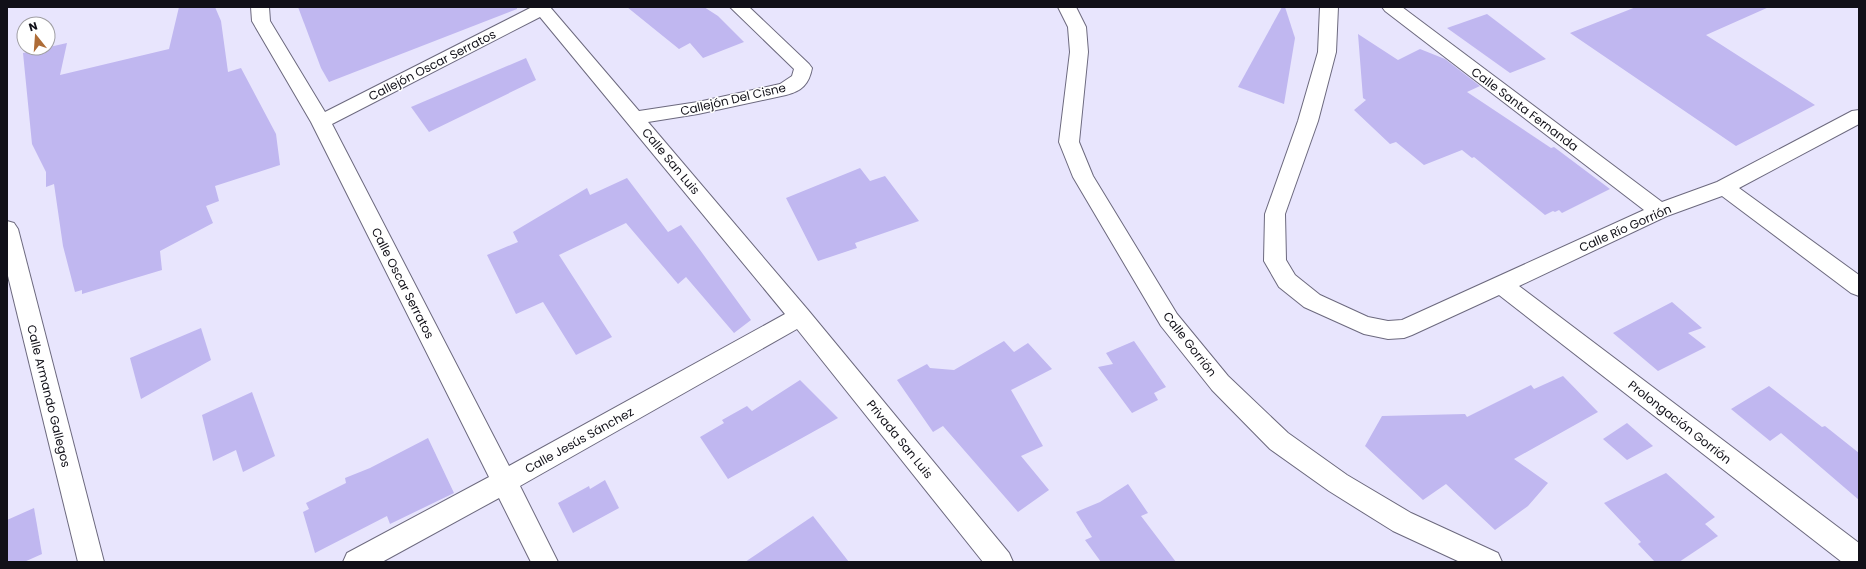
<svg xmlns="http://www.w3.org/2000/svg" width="1866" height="569" font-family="Poppins,sans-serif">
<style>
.building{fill:#c0b7f0}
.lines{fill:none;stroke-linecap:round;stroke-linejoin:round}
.minor-casing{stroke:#6c697e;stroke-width:2}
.minor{fill:#fff;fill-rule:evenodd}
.labels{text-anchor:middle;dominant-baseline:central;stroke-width:3;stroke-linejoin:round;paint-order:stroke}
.street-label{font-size:12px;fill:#111018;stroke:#fff}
</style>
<rect width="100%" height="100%" fill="#e8e5fd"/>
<!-- building -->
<g class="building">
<path d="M 179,7 L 215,7 L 221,21 L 228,72 L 241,68 L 276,134 L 280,165 L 215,186 L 219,201 L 206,206 L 213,223 L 160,251 L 162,270 L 82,294 L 82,290 L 75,292 L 63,246 L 54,184 L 46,187 L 46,172 L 32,144 L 23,53 L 67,43 L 60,75 L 169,49 Z"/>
<path d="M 298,7 L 517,7 L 517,9 L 329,82 L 321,68 Z"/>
<path d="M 627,7 L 704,7 L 718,16 L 744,42 L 703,58 L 690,43 L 679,49 Z"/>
<path d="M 1282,7 L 1285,7 L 1295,38 L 1284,104 L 1238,87 Z"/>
<path d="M 1636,7 L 1769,7 L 1706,35 L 1815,105 L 1736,146 L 1570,33 Z"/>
<path d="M 1487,14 L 1546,59 L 1510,73 L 1447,28 Z"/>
<path d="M 1358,34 L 1398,60 L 1420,49 L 1445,59 L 1480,86 L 1467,92 L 1551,148 L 1554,147 L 1610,189 L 1562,213 L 1559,210 L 1555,212 L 1553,211 L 1545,215 L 1474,157 L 1472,158 L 1462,150 L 1424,165 L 1396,142 L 1390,144 L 1354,110 L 1366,100 L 1363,98 Z"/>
<path d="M 526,58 L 536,80 L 429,132 L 411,107 Z"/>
<path d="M 860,168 L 870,181 L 885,176 L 919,221 L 855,243 L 857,248 L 818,261 L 786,198 Z"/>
<path d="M 627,178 L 668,232 L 681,225 L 700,250 L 751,320 L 734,333 L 686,277 L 678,284 L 626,223 L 559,255 L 612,337 L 576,355 L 543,302 L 516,314 L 487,255 L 518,242 L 513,232 L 587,188 L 590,195 Z"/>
<path d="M 1672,302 L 1702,328 L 1688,333 L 1706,347 L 1658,371 L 1613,333 Z"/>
<path d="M 201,328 L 211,360 L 141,399 L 130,358 Z"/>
<path d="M 1004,341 L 1014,352 L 1028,343 L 1052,369 L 1011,390 L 1043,446 L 1021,456 L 1049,490 L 1018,512 L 943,426 L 933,432 L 897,380 L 927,364 L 930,368 L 954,370 Z"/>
<path d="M 1134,341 L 1166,387 L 1154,393 L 1158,400 L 1132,413 L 1098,367 L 1113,364 L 1106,353 Z"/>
<path d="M 1563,376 L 1598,412 L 1514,459 L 1548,483 L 1528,506 L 1495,530 L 1446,484 L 1423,500 L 1365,446 L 1382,416 L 1465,414 L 1467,417 L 1531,385 L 1534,389 Z"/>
<path d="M 800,380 L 838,418 L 728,479 L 700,437 L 724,423 L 722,420 L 747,406 L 752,411 Z"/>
<path d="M 1769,386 L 1822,427 L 1825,426 L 1859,453 L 1859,500 L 1781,433 L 1770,441 L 1731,409 Z"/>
<path d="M 252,392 L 275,456 L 243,472 L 236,450 L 213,461 L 202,415 Z"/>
<path d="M 1627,423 L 1653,446 L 1627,460 L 1603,439 Z"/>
<path d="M 428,438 L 454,493 L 390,524 L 387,516 L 315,553 L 303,512 L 309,509 L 306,503 L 346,483 L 345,478 L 370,468 Z"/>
<path d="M 1666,473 L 1715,517 L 1705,524 L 1718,536 L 1679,562 L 1655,562 L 1638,544 L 1641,542 L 1604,503 Z"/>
<path d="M 605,480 L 619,508 L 573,533 L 558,503 L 589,486 L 590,489 Z"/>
<path d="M 1128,484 L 1148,513 L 1141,516 L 1176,562 L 1101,562 L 1085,540 L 1092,537 L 1076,512 L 1100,502 Z"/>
<path d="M 34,508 L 42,554 L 24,562 L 7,562 L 7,520 Z"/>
<path d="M 813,516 L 849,562 L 745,562 Z"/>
</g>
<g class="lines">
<!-- minor casing -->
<g class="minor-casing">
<g id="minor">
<path d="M 251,7 L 269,7 L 270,21 L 325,112 L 532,7 L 550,7 L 639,111 L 698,102 L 780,84 L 792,76 L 794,69 L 730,7 L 749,7 L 809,64 L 812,68 C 809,84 802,91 786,95 L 698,114 L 648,122 L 808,310 L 1009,553 L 1013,562 L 983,562 L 797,329 L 520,486 L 558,562 L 531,562 L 499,498 L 382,562 L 343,562 L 347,553 L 489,477 L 311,122 L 252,21 ZM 540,17 L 785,314 L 509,466 L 332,124 Z"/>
<path d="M 1058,7 L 1076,7 L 1086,27 L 1088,52 L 1079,142 L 1093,176 L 1177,314 L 1228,376 L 1288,433 L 1347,475 L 1411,513 L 1498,553 L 1502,562 L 1460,562 L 1393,531 L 1329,491 L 1270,449 L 1212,390 L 1161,326 L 1073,177 L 1059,142 L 1070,52 L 1068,27 Z"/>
<path d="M 1320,7 L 1338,7 L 1336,52 L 1318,121 L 1285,214 L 1286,260 L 1295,275 L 1320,295 L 1368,317 L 1388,321 L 1402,320 L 1644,210 L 1385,11 L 1382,7 L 1402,7 L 1662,202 L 1717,182 L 1852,111 L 1859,110 L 1859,124 L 1739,188 L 1859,275 L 1859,296 L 1851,293 L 1722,196 L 1667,216 L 1519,286 L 1859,543 L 1859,562 L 1842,562 L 1499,295 L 1412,335 L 1404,338 L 1388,339 L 1364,334 L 1304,307 L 1279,287 L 1264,261 L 1265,214 L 1298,121 L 1318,52 Z"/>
<path d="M 7,221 L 14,223 L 18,229 L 104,562 L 78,562 L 7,272 Z"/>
</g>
</g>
<!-- minor -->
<use href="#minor" class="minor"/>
</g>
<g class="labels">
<!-- street labels -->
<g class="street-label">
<text transform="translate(432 65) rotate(-27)">Callejón Oscar Serratos</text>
<text transform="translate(733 99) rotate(-13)">Callejón Del Cisne</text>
<text transform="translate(1525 109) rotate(37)">Calle Santa Fernanda</text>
<text transform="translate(671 161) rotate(50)">Calle San Luis</text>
<text transform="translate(1625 228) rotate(-24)">Calle Río Gorrión</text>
<text transform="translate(403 283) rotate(63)">Calle Oscar Serratos</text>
<text transform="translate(1190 344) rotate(52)">Calle Gorrión</text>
<text transform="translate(49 396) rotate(76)">Calle Armando Gallegos</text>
<text transform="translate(1680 422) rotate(38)">Prolongación Gorrión</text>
<text transform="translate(900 439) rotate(51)">Privada San Luis</text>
<text transform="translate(579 440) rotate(-29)">Calle Jesús Sánchez</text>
</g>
</g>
<!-- border -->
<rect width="1866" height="569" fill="none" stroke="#111018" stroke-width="16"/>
<!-- north arrow -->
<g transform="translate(36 36) rotate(343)"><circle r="19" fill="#ffffff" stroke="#a09fa3"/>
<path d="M0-3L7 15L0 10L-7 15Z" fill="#ae6c37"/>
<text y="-6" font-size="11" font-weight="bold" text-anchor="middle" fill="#111018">N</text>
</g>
</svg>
